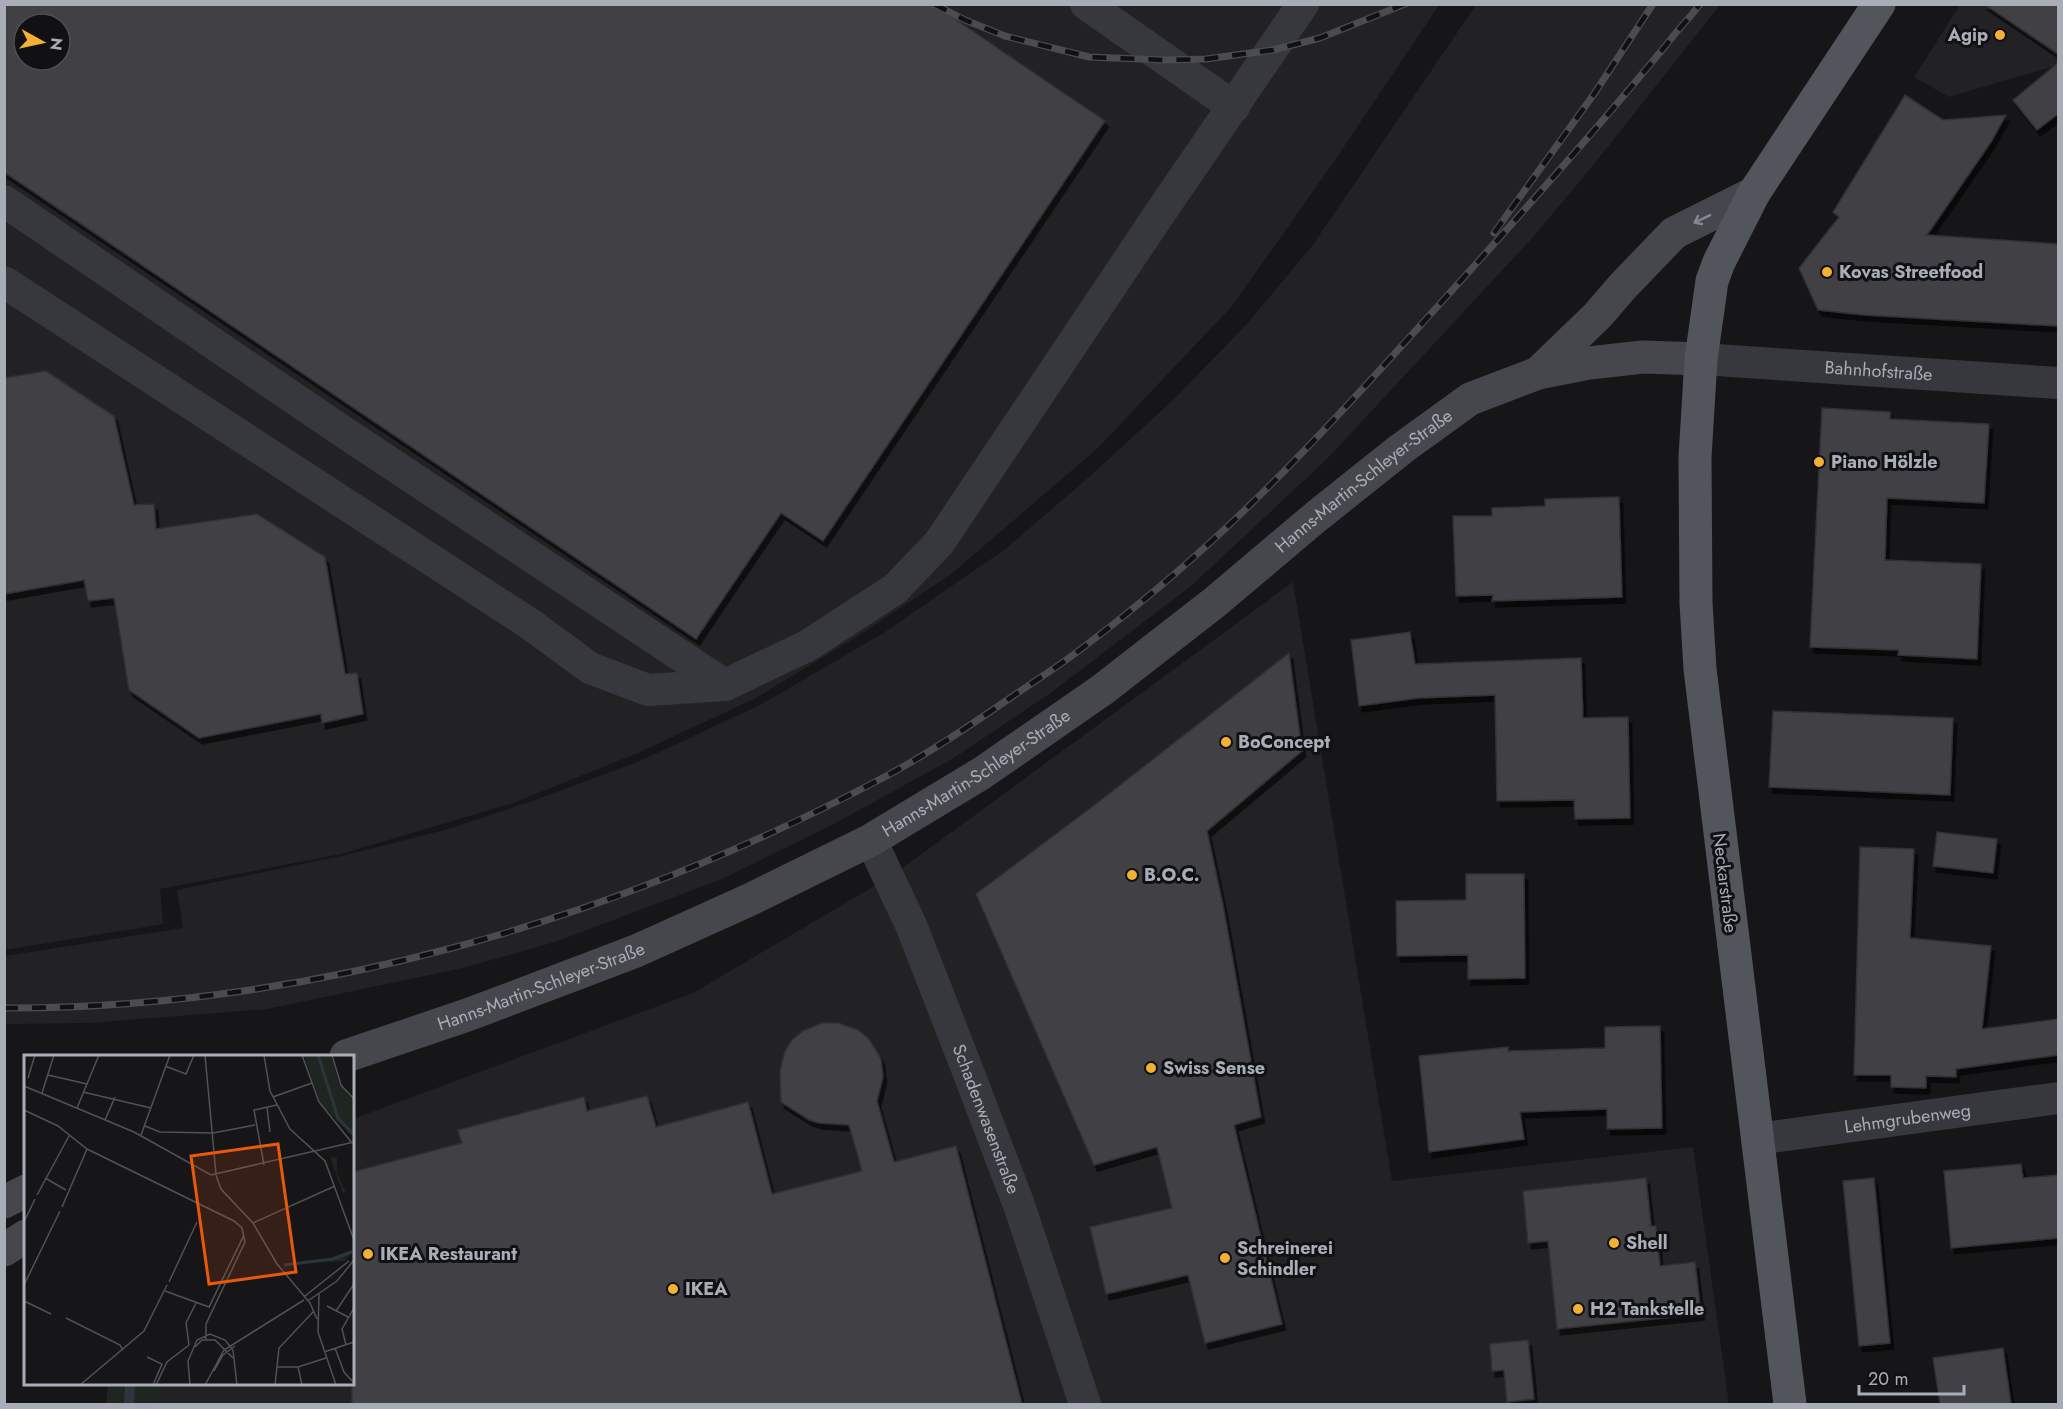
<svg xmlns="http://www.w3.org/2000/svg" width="2063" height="1409" font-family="Jost,sans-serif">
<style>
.built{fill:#222225;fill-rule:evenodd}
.green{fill:#1e261f}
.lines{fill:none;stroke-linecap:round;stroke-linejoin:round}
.stream{stroke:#2c353c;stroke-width:10}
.building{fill:#404145;stroke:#303034;stroke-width:1.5;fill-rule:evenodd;filter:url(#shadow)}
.minor{stroke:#37383d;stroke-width:32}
.secondary{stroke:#45474d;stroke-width:33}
.primary{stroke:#53555c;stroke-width:33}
.rail-casing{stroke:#4a4c52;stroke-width:7}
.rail{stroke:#111113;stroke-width:4.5;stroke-dasharray:14;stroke-linecap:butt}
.oneway{stroke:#858993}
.poi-dot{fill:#f2b134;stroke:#111113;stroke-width:2}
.labels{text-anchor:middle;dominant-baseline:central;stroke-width:6;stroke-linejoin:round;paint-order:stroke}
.poi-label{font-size:18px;font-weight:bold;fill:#a8adb8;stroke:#111113;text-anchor:start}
.street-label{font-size:18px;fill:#a8adb8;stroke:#111113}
.inset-river{fill:none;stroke:#2c353c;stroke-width:3}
.inset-road{fill:none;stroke:#505258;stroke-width:1.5}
.view{fill:#e8590c;fill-opacity:0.15;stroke:#e8590c;stroke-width:3}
.inset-edge{fill:none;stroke:#a8adb8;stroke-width:3}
</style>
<defs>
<filter id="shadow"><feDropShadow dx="3.5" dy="6" stdDeviation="0" flood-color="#0009"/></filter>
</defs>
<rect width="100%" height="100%" fill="#161618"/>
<!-- built -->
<g class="built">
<path d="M 5,5 L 1439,5 L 1333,163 L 1232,306 L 1098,448 L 950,575 L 858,636 L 756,698 L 638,753 L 513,803 L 341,854 L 160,889 L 163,924 L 5,950 ZM 24,24 L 60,24 L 60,60 L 24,60 Z"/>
<path d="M 1476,5 L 1720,5 L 1595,163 L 1534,236 L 1327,459 L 1190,587 L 1049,694 L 954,758 L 832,825 L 722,879 L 555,942 L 463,968 L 267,1009 L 90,1023 L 5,1024 L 5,956 L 183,928 L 177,890 L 346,855 L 448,829 L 538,799 L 640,761 L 762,704 L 885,632 L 1004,550 L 1089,477 L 1174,399 L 1246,325 L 1312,246 Z"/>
<path d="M 1960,5 L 2058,5 L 2058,65 L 1949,97 L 1914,77 Z"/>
<path d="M 1293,582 L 1392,1181 L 1693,1147 L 1729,1404 L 156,1404 L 156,1384 L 352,1384 L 353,1119 L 693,993 L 893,875 Z"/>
</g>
<!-- green -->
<path class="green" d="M 108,1384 L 156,1384 L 156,1404 L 106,1404 Z"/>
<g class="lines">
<!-- stream -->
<path class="stream" d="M 129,1404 L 130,1384"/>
</g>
<!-- building -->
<g class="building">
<path d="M 4,4 L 933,4 L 1105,121 L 823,541 L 781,513 L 696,639 L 4,172 ZM 24,24 L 60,24 L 60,60 L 24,60 Z"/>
<path d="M 1984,4 L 2058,4 L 2058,54 Z"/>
<path d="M 2058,63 L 2058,114 L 2037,130 L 2013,100 Z"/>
<path d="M 1905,95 L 1943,120 L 2006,115 L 1991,142 L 1927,235 L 2058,244 L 2058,326 L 1864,315 L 1818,310 L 1799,268 L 1839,217 L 1833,212 Z"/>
<path d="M 46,371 L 114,416 L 134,505 L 154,504 L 156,529 L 257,514 L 325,557 L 345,674 L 357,673 L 363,714 L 322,723 L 321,714 L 199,738 L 129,690 L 114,598 L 88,601 L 84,580 L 4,594 L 4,378 Z"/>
<path d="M 1822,408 L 1890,412 L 1890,419 L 1989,424 L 1984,503 L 1887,498 L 1885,560 L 1981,564 L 1977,659 L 1898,655 L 1899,650 L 1810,647 Z"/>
<path d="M 1619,497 L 1622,597 L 1492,601 L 1493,595 L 1456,596 L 1453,516 L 1492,516 L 1492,508 L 1545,506 L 1545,499 Z"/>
<path d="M 1410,632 L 1415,664 L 1581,658 L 1583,718 L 1628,717 L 1630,818 L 1575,819 L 1574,800 L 1497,801 L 1495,695 L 1419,698 L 1359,706 L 1351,640 Z"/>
<path d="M 1289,653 L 1302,751 L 1207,831 L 1223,905 L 1261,1117 L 1234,1125 L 1282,1324 L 1205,1343 L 1188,1275 L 1106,1294 L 1090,1227 L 1172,1208 L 1157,1147 L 1094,1165 L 976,894 L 1101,800 Z"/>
<path d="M 1773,711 L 1953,718 L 1950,795 L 1769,787 Z"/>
<path d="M 1937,832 L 1997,839 L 1993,873 L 1933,866 Z"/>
<path d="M 1860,847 L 1914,849 L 1910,938 L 1991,946 L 1982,1029 L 2058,1019 L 2058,1055 L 1956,1069 L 1956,1077 L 1926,1076 L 1926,1088 L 1891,1087 L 1891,1075 L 1854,1075 Z"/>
<path d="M 1466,874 L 1524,874 L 1525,978 L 1468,979 L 1468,955 L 1397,956 L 1396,901 L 1466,900 Z"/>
<path d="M 822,1023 L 838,1023 L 858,1030 L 868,1038 L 876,1050 L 881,1059 L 883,1077 L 877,1101 L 894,1162 L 956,1146 L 1022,1404 L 352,1404 L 352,1172 L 462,1143 L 458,1130 L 584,1097 L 587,1111 L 647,1096 L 656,1127 L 748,1102 L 772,1194 L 862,1171 L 849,1125 L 819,1123 L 809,1120 L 781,1102 L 780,1071 L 785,1051 L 792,1040 L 803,1031 Z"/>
<path d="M 1660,1026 L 1662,1128 L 1607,1129 L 1607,1109 L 1520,1112 L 1524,1139 L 1429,1152 L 1419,1056 L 1508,1047 L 1508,1051 L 1605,1048 L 1605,1027 Z"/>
<path d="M 2021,1164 L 2023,1178 L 2058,1175 L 2058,1238 L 1951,1248 L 1944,1171 Z"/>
<path d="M 1646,1178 L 1651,1226 L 1656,1226 L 1660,1266 L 1695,1262 L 1701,1314 L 1557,1329 L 1548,1241 L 1528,1243 L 1523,1191 Z"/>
<path d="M 1874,1178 L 1890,1343 L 1859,1346 L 1843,1181 Z"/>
<path d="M 1528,1340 L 1534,1399 L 1507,1402 L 1504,1370 L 1492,1371 L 1490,1344 Z"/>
<path d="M 2003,1348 L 2011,1404 L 1940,1404 L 1933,1358 Z"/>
</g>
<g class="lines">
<!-- minor -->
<g class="minor">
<path d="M 1086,4 L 1234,107"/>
<path d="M 4,201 L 342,431 L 725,685"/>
<path d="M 4,282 L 530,624 L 590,668 L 648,690 L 725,685 L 807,646 L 895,589 L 939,543 L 1160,213 L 1303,4"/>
<path id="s1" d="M 1701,359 L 2058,383"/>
<path id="s2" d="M 871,840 L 911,925 L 964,1061 L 1019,1205 L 1085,1404"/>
<path id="s3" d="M 1757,1139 L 2058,1098"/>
</g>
<!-- secondary -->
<g class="secondary">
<path d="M 1538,373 L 1598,315 L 1623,286 L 1674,233 L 1754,193"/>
<path id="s4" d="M 346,1056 L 470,1014 L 636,951 L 749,900 L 871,840 L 982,773 L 1102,690 L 1215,602 L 1317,516 L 1401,449 L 1470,399 L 1538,373 L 1589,363 L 1643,357 L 1701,359"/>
<path d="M 4,1202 L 26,1191"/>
<path d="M 4,1250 L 26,1236"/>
</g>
<!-- primary -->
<path class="primary" d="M 1790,1404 L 1700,669 L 1696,603 L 1695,457 L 1701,359 L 1712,281 L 1719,262 L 1754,193 L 1879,4"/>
<!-- rail casing -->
<g class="rail-casing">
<g id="rail">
<path d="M 934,4 L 965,20 L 1005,36 L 1089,57 L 1165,60 L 1206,59 L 1273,50 L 1320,38 L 1405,4"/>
<path d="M 1494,233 L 1594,94 L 1653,4"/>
<path d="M 4,1008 C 306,1009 607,922 873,783 C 922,758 968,727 1013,696 C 1036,680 1059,666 1081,649 C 1141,604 1199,555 1253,502 C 1317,440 1377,373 1437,307 C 1515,221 1593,134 1667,44 C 1677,30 1690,18 1700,4"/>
</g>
</g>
<!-- rail -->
<use href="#rail" class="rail"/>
</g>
<!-- one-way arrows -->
<defs><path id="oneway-shaft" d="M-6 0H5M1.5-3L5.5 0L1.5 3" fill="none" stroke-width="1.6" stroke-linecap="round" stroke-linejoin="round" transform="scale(1.5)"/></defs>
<use class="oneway" href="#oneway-shaft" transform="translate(1702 219) rotate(154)"/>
<!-- markers -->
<g class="poi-dot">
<circle cx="2000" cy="35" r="6"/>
<circle cx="1827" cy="272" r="6"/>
<circle cx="1819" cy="462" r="6"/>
<circle cx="1226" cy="742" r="6"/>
<circle cx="1132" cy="875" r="6"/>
<circle cx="1151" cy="1068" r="6"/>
<circle cx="1614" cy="1243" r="6"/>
<circle cx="368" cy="1254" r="6"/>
<circle cx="1225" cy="1258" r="6"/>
<circle cx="673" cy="1289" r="6"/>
<circle cx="1578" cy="1309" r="6"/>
</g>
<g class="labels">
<!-- poi labels -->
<g class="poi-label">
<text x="1988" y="35" text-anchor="end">Agip</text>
<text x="1839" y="272">Kovas Streetfood</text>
<text x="1831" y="462">Piano Hölzle</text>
<text x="1238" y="742">BoConcept</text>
<text x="1144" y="875">B.O.C.</text>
<text x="1163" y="1068">Swiss Sense</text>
<text x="1626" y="1243">Shell</text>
<text x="1237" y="1248">Schreinerei<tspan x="1237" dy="21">Schindler</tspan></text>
<text x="380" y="1254">IKEA Restaurant</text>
<text x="685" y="1289">IKEA</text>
<text x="1590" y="1309">H2 Tankstelle</text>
</g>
<!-- street labels -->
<g class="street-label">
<text stroke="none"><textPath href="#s1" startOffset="178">Bahnhofstraße</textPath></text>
<text stroke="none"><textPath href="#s4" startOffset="1179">Hanns-Martin-Schleyer-Straße</textPath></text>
<text stroke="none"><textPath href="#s4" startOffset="693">Hanns-Martin-Schleyer-Straße</textPath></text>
<text transform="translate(1725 883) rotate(83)">Neckarstraße</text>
<text stroke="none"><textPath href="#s4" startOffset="207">Hanns-Martin-Schleyer-Straße</textPath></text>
<text stroke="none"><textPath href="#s3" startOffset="152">Lehmgrubenweg</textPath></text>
<text stroke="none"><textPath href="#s2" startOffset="302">Schadenwasenstraße</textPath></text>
</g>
</g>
<!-- overview -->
<g transform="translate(24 1055)">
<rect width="330" height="330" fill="#161618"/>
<path d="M 280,0 L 307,0 L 315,29 L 330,46 L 330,83 L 297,49 ZM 306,101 L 313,103 L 313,118 L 322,137 L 319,139 ZM 329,194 L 321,206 L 259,209 L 306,203 Z" fill="#1e261f"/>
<path class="inset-river" d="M 294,0 L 314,63 L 330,80M 260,210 L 309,204 L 328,197"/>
<path class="inset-road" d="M 181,0 L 192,119M 240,0 L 246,36 L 266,74 L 301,106 L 330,185M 278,0 L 295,47 L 328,88M 308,0 L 317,30 L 330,44M 141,11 L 162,19 L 170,0M 24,20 L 63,29M 4,23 L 11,0M 0,31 L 110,77 L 187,120 L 330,87M 59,37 L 127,53M 18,38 L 30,0M 249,42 L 288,28M 53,53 L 75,0M 243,53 L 246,77M 0,55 L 34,71 L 63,94 L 210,166 L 218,173 L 221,187 L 182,269 L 182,284M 81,65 L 91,42M 121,71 L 136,77 L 189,78 L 231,70M 117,80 L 146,0M 240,110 L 230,55 L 253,50M 192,120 L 197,134 L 229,168 L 253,209 L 286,248 L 293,264M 21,123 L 42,135M 13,140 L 45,81M 38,152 L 63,94M 0,167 L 11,144M 229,168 L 311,131M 145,227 L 173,167M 0,230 L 36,156M 141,236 L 185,252 L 220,180M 295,239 L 294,277 L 312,330M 281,241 L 325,206M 285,245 L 313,226 L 330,205M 0,246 L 27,259M 303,251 L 324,262M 312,256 L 330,229M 42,263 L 96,290 L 99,295M 322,290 L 318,274 L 330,253M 171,292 L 178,285 L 191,285 L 209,303M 311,293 L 320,317 L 330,328M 300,297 L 330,287M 123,302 L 138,309 L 129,330M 253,312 L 274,312 L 302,303M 274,312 L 278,330M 190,316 L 199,300 L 211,291M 56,330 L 120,276 L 143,230M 132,330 L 143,307 L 165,290 L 162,268 L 172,248M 166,330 L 164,306 L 173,285 L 186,279 L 201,285 L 209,295 L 213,330M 181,330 L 200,295 L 280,245M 251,330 L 255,293 L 290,256"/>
<path class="view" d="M 254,89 L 272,217 L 185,229 L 167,101 Z"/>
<rect width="330" height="330" class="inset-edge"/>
</g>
<!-- border -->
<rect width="2063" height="1409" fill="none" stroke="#a8adb8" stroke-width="12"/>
<!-- north arrow -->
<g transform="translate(42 42) rotate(98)"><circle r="28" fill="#111113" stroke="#4d4f55" stroke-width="1.5"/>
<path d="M0-4.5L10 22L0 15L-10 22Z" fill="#f2b134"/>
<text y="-9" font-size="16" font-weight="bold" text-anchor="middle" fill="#a8adb8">N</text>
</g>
<!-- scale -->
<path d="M1859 1385v9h105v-9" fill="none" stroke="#a8adb8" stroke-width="3"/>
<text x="1868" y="1385" font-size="18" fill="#a8adb8" stroke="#111113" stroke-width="4.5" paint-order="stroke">20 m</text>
</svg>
